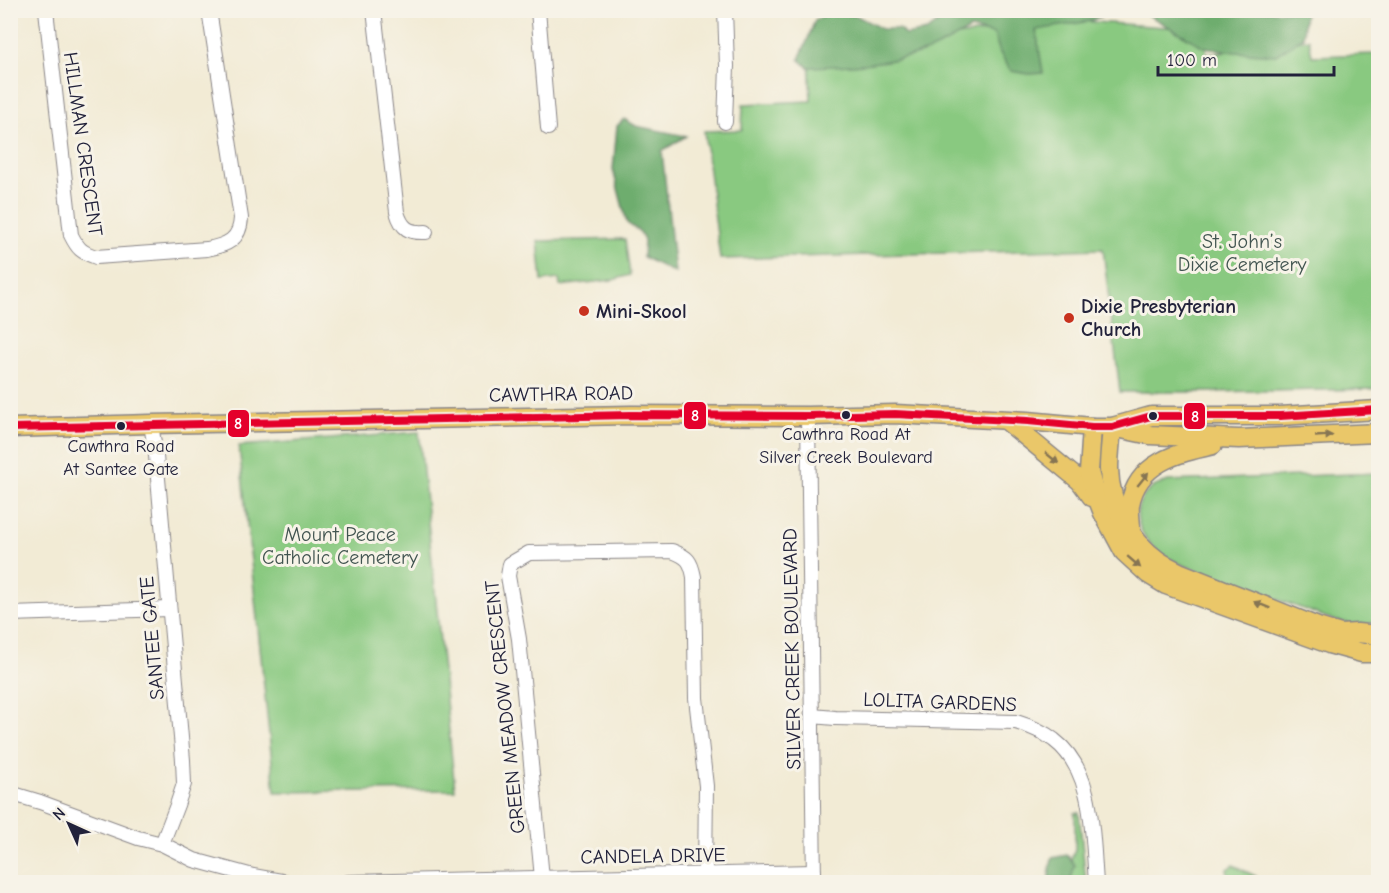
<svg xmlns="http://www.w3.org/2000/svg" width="1389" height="893" font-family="'Comic Neue',sans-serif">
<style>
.green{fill:#89c980;stroke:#56765e;stroke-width:1.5}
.forest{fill:#6ead6e;stroke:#486854;stroke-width:1.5}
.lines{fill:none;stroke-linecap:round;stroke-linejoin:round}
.minor-casing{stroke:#8a8688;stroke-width:16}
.major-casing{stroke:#8a8688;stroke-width:21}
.minor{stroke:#fff;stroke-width:14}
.major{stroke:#eac769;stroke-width:18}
.bus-1-casing{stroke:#f7f3e8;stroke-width:12}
.bus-1{stroke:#e4002b;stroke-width:8}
.oneway{fill:#867452}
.poi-dot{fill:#c8321e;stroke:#f7f3e8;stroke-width:2}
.bus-dot{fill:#22223b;stroke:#f7f3e8;stroke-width:2}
.labels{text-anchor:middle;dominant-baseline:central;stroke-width:6;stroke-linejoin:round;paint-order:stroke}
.bus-label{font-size:18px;fill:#22223b;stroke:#f7f3e8}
.street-label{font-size:20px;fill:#22223b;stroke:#f7f3e8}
.park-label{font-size:20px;fill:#415450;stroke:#f7f3e8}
.poi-label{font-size:20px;font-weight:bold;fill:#22223b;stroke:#f7f3e8;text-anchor:start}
.line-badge{stroke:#f7f3e8;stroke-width:2}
.badge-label{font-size:16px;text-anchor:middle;font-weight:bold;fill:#fff}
</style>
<rect width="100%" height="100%" fill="#f7f3e8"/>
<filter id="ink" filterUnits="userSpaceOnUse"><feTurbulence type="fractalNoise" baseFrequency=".0167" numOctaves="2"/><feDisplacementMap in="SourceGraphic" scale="12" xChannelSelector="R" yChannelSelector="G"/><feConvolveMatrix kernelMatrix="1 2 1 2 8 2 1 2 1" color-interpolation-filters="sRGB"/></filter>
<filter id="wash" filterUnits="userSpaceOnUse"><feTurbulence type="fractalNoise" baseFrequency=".008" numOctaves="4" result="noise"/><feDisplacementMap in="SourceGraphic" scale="24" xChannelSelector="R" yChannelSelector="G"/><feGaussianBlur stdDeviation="1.35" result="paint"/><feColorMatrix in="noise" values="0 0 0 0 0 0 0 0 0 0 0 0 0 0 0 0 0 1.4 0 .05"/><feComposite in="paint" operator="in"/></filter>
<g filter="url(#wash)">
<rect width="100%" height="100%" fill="#f2ebd5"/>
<!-- green -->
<g class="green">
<path d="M 1025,17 L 1206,30 L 1206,54 L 1309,39 L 1312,56 L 1377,54 L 1378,72 L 1378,389 L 1207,392 L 1120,392 L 1103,249 L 720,259 L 704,131 L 742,130 L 743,104 L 811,101 L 809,58 L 1017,27 Z"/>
<path d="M 625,239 L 630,275 L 613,280 L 560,286 L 559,279 L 542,281 L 538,241 Z"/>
<path d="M 419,432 L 455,790 L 275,792 L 239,446 Z"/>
<path d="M 1378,473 L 1378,622 C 1364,626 1351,624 1336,621 L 1180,564 C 1173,560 1165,557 1159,552 C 1139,536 1126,508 1151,489 C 1155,485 1162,484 1168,481 Z"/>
<path d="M 1075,813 L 1079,813 L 1086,882 L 1061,882 L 1075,850 Z"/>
<path d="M 1233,865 L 1255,876 L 1256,882 L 1229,882 L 1227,869 Z"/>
</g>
<!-- forest -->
<g class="forest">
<path d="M 832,11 L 857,16 L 882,29 L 899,29 L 905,35 L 927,31 L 949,13 L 965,11 L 1113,11 L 1090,21 L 1036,30 L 1043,73 L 1029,74 L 1011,71 L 1000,53 L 994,34 L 971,29 C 957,36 939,48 925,52 C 887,64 847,66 808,67 L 799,59 L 807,41 L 815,20 Z"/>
<path d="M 1127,11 L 1305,11 L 1303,37 L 1276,55 L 1235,52 L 1204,47 L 1143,12 Z"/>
<path d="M 624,119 L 636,126 L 686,136 L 662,151 L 675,273 L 643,257 L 644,240 L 640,232 L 627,223 L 613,170 L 617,126 Z"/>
<path d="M 1067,855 L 1075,865 L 1070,882 L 1048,882 L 1052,858 Z"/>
</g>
</g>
<g filter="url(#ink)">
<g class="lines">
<!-- minor casing -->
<g class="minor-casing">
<g id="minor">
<path d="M 46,10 L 71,235 C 78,249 81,252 96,257 L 207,249 C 227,245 240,240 241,218 L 209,10"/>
<path d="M 374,10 L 397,212 C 402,229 409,233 426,232"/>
<path d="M 538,10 L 548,128"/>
<path d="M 725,10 L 727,66 L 725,122"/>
<path d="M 808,416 L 814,882"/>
<path d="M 151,424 L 156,456 L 183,760 L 184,784 L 177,805 L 162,844"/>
<path d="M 10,614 L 169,609"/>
<path d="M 812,716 L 835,718 L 1016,722 C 1029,726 1043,731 1054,740 C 1095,771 1092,835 1096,882"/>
<path d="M 10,793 L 40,802 L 138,838 L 162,844 L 194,860 L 253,876 L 287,882"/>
<path d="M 542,878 L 519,639 L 508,576 L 510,564 L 529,553 L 672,551 C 688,557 691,561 694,577 L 696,698 L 706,786 L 705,874"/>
<path d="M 348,882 L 814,872"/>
</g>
</g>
<!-- major casing -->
<g class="major-casing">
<g id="major">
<path d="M 1007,421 L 1080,481 L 1092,497"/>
<path d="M 1092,427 L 1089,472 L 1093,487 L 1103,513 L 1124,552 L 1148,574 L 1166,585 L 1329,644 L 1362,653 L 1378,653"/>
<path d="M 1112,427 C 1111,441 1109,455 1109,469 C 1110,505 1129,540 1159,561 C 1165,565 1173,569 1179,572 L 1318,627 L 1341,634 L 1357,633 L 1378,635"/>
<path d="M 10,428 L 151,424 L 631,415 L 808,416 L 895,414 L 1028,421 L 1092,427 L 1112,427 L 1151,416 L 1280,416 L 1378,410"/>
<path d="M 1117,428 L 1150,435 L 1239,439 L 1378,433"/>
<path d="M 1131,528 C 1131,521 1129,512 1130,505 C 1137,462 1178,453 1213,445"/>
</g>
</g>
<!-- minor -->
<use href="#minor" class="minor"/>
<!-- major -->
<use href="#major" class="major"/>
<!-- bus-1 casing -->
<g class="bus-1-casing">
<path id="bus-1" d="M 10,428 L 631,415 L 808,416 L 895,414 L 1028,421 L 1092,427 L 1112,427 L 1151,416 L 1280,416 L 1378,410"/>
</g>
<!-- bus-1 -->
<use href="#bus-1" class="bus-1"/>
</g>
<!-- one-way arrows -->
<defs><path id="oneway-solid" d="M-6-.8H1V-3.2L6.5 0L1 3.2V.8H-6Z" transform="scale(1.5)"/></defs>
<g class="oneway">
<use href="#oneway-solid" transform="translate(1324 436) rotate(-3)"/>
<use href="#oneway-solid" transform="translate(1052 458) rotate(39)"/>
<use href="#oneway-solid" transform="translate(1143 479) rotate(-51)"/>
<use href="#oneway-solid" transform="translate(1134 562) rotate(41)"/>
<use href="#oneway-solid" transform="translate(1262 605) rotate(-158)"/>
</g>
</g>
<!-- markers -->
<g class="poi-dot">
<circle cx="584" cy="311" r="6"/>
<circle cx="1069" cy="318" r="6"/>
</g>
<g class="bus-dot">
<circle cx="846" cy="415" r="5"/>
<circle cx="1153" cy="416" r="5"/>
<circle cx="121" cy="426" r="5"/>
</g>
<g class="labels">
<!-- bus labels -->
<g class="bus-label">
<text x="846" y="434">Cawthra Road At<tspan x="846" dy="23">Silver Creek Boulevard</tspan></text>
<text x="121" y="446">Cawthra Road<tspan x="121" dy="23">At Santee Gate</tspan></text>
</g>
<!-- street labels -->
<g class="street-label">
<text transform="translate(83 144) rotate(82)">HILLMAN CRESCENT</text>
<text transform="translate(561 394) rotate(-1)">CAWTHRA ROAD</text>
<text transform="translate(152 638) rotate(-95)">SANTEE GATE</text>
<text transform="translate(792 649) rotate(-91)">SILVER CREEK BOULEVARD</text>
<text transform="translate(940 702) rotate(2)">LOLITA GARDENS</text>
<text transform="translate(505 707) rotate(-96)">GREEN MEADOW CRESCENT</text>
<text transform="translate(653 856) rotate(-1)">CANDELA DRIVE</text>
</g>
<!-- park labels -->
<g class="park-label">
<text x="1242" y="241">St. John’s<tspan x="1242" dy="23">Dixie Cemetery</tspan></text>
<text x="340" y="534">Mount Peace<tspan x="340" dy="23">Catholic Cemetery</tspan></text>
</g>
<!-- poi labels -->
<g class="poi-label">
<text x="1081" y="306">Dixie Presbyterian<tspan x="1081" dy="23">Church</tspan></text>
<text x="596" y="311">Mini-Skool</text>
</g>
</g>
<g class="line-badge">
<rect x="683" y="401" width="24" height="29" rx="6" fill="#e4002b"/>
<rect x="1183" y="402" width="23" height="28" rx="6" fill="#e4002b"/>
<rect x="227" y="409" width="23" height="29" rx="6" fill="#e4002b"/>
</g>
<g class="badge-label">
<text x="695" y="421">8</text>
<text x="1195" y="422">8</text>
<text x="238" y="429">8</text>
</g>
<!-- margin -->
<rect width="1389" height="893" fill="none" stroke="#f7f3e8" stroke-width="36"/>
<!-- north arrow -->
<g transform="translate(69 824) rotate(315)" stroke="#f7f3e8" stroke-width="4.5" paint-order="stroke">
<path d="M0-4.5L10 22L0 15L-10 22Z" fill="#22223b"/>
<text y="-9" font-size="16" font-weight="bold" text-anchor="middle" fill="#22223b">N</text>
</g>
<!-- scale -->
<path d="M1158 66v9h176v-9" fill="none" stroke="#22223b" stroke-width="3"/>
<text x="1167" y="66" font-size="18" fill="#22223b" stroke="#f7f3e8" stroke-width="4.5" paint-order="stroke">100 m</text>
</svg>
